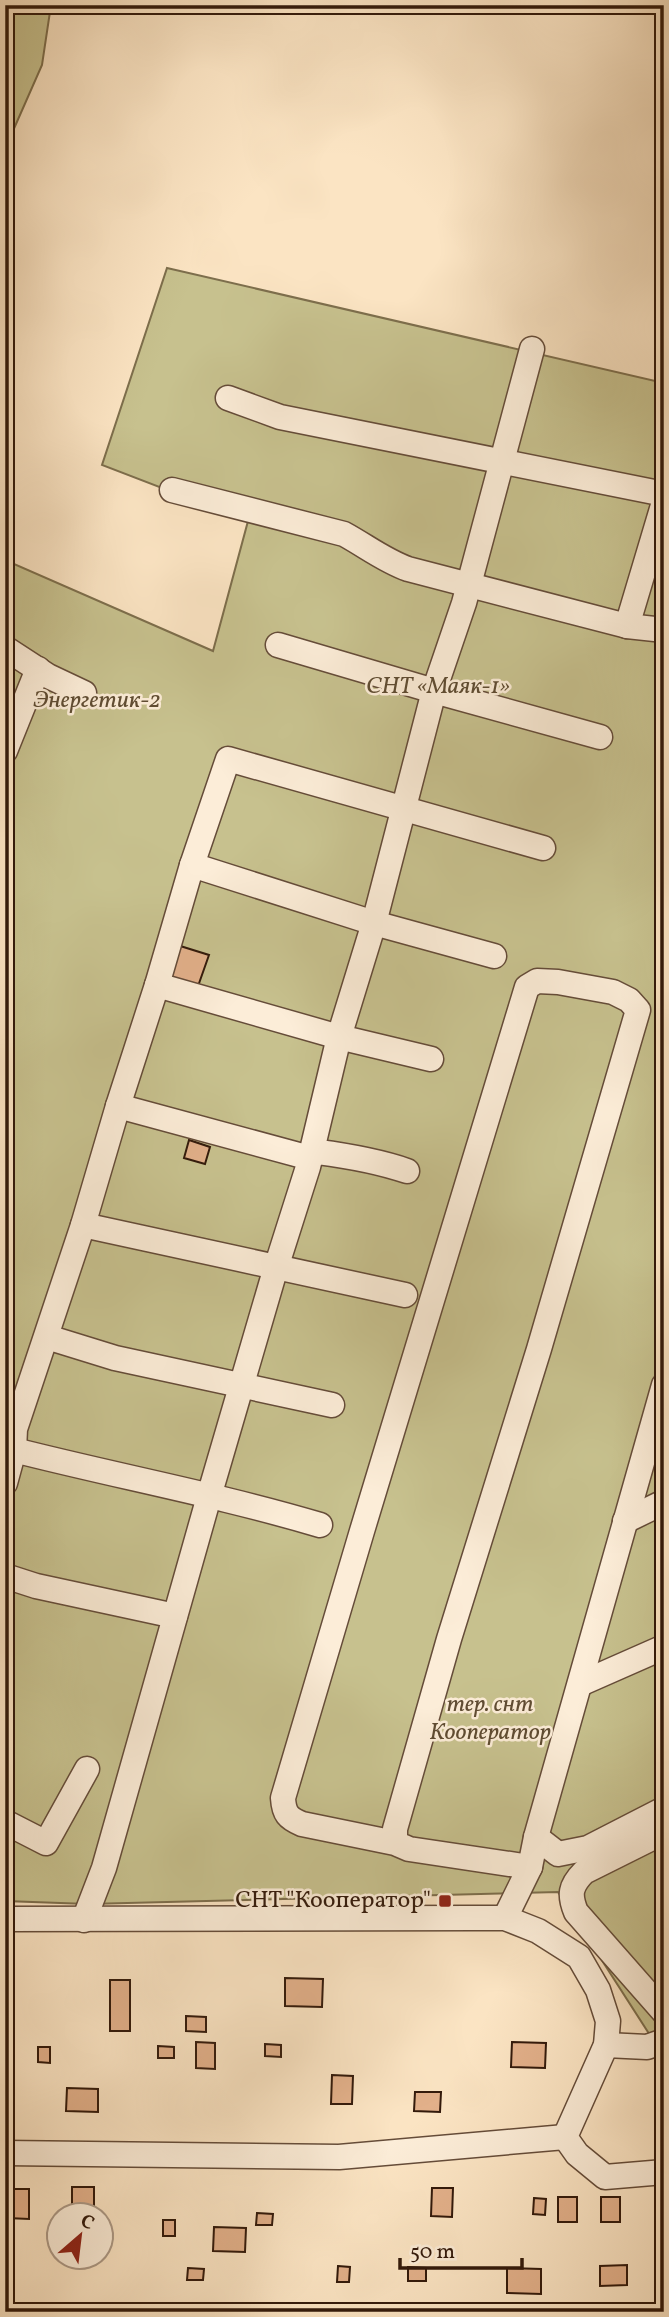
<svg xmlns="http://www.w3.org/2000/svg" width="669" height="2317" font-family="Vollkorn,serif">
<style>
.green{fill:#c7c18e;stroke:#7d6e4c;stroke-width:2}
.building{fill:#e2b08a;stroke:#331a0b;stroke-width:2}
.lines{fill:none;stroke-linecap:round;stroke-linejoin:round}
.minor-casing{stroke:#654c39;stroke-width:27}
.minor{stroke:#fcedd8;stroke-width:24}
.poi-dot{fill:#8f2418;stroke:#fcedd8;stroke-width:2.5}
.labels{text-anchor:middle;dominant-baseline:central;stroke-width:5;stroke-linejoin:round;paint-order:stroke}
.park-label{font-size:24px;font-style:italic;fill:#5f4c32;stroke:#fcedd8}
.poi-label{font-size:24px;fill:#331a0b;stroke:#fcedd8;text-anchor:end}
</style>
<rect width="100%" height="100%" fill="#fbe4c3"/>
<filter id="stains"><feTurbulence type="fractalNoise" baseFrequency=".00286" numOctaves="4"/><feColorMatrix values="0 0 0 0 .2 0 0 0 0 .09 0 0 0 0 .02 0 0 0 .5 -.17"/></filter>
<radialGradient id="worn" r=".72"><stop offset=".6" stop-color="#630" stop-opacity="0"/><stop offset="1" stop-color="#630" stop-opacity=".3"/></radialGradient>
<!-- green -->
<g class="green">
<path d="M 5,5 L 51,5 L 42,65 L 5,149 Z"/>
<path d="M 167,268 L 664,383 L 664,2057 L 558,1892 L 88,1904 L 5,1901 L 5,560 L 213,651 L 248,521 L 102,465 Z"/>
</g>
<!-- building -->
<g class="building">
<path d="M 177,945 L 209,955 L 197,989 L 166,979 Z"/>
<path d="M 189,1140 L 210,1147 L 205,1164 L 184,1158 Z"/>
<path d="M 285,1978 L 323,1979 L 322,2007 L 285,2006 Z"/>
<rect x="110" y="1980" width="20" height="51"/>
<path d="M 186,2016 L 206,2017 L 206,2032 L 186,2031 Z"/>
<path d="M 196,2042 L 215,2043 L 215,2069 L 196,2068 Z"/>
<path d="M 512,2042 L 546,2043 L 545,2068 L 511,2067 Z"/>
<path d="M 265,2044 L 281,2045 L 281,2057 L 265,2056 Z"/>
<path d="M 158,2046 L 174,2047 L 174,2058 L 158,2058 Z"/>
<path d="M 38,2047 L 50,2047 L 50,2063 L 38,2062 Z"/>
<path d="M 332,2075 L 353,2076 L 352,2104 L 331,2104 Z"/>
<path d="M 67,2088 L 98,2089 L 98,2112 L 66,2111 Z"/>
<path d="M 415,2092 L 441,2092 L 440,2112 L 414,2111 Z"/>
<rect x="72" y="2187" width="22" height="29"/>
<path d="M 432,2188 L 453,2188 L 452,2217 L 431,2216 Z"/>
<path d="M 7,2189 L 29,2189 L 29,2219 L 7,2218 Z"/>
<rect x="558" y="2197" width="19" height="25"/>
<rect x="601" y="2197" width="19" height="25"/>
<path d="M 534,2198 L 546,2199 L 545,2215 L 533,2214 Z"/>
<path d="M 257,2213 L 273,2214 L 272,2225 L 256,2225 Z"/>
<rect x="163" y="2220" width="12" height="16"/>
<path d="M 214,2227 L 246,2228 L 245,2252 L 213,2251 Z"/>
<path d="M 627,2265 L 627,2285 L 600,2286 L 600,2266 Z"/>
<path d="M 338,2266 L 350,2267 L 349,2282 L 337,2282 Z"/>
<path d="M 408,2267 L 426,2268 L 426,2281 L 408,2281 Z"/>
<path d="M 188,2268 L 204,2269 L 203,2280 L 187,2280 Z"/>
<path d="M 507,2268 L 541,2269 L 541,2294 L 507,2293 Z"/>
<path d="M 5,2272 L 12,2273 L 10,2299 L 5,2299 Z"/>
</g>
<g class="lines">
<!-- minor casing -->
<g class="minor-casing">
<g id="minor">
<path d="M 228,398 L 280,417 L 664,494"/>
<path d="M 172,490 L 344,534 C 366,546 385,561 408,569 L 627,626 L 664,630"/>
<path d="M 627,626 L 664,502"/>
<path d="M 278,645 L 434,691 L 600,737"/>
<path d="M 5,648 L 48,676 L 84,693"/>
<path d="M 5,751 L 38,669"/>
<path d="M 192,865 L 374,923 L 494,956"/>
<path d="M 157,985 L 339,1037 L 431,1059"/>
<path d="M 118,1106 L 310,1158 L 318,1152 C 349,1156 378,1161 407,1171"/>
<path d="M 83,1225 L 405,1295"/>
<path d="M 47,1337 L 115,1358 L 332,1405"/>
<path d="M 14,1450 C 116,1476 219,1495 320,1525"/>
<path d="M 5,1483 L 14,1450 L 15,1429 L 83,1225 L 118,1106 L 157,985 L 192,865 L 228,759 L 543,848"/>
<path d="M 625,1521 L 664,1502"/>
<path d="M 5,1576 L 36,1586 L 175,1616"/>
<path d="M 580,1684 L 664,1647"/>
<path d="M 5,1822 L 46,1843 L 87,1769"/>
<path d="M 664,1832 L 584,1872 C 570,1886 569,1895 576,1912 L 664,2012"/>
<path d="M 536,1837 L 558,1854 L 588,1848 L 664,1809"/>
<path d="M 395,1843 L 302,1824 C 288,1818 284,1814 283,1798 L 362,1531 L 527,987 L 537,981 L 558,982 L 613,992 L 629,1000 L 638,1010 L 539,1349 L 449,1639 L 395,1829 L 395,1843 L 409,1849 L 530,1867"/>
<path d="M 505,1918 L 530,1867 L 536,1837 L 664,1385"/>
<path d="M 5,1919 L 475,1918 L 505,1918 L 538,1931 L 579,1957 L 598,1990 L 608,2021 L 606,2045 L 565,2137 L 577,2154 L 605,2177 L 664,2172"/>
<path d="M 84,1920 L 104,1868 L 212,1486 L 274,1274 L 308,1167 L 339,1037 L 374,923 L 434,691 L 464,603 L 532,349"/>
<path d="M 606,2045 L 647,2047 L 664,2041"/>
<path d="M 5,2153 L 339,2157 L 565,2137"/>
</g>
</g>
<!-- minor -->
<use href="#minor" class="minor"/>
</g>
<!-- markers -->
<rect class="poi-dot" x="438" y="1894" width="14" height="14" rx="3.5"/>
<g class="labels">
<!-- park labels -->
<g class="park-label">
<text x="438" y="687">СНТ «Маяк-1»</text>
<text x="97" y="701">Энергетик-2</text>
<text x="490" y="1705">тер. снт<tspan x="490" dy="28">Кооператор</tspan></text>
</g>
<!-- poi labels -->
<g class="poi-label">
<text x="431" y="1901">СНТ "Кооператор"</text>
</g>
</g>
<!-- margin -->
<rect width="669" height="2317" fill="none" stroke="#fbe4c3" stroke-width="28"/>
<rect x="7" y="7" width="655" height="2303" fill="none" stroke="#331a0b" stroke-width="3.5"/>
<rect x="14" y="14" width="641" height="2289" fill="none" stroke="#331a0b" stroke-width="2"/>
<!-- north arrow -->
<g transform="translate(80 2236) rotate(28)"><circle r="33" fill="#fcedd8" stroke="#ac9986" stroke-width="2"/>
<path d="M0-5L12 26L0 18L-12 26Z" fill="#8f2418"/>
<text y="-10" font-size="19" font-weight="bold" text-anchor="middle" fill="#331a0b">С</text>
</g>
<!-- scale -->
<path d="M400 2258v10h122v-10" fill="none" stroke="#331a0b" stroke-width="3.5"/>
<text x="410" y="2258" font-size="21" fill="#331a0b" stroke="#fcedd8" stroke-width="5" paint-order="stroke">50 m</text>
<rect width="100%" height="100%" filter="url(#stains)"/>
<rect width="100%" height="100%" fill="url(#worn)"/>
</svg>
